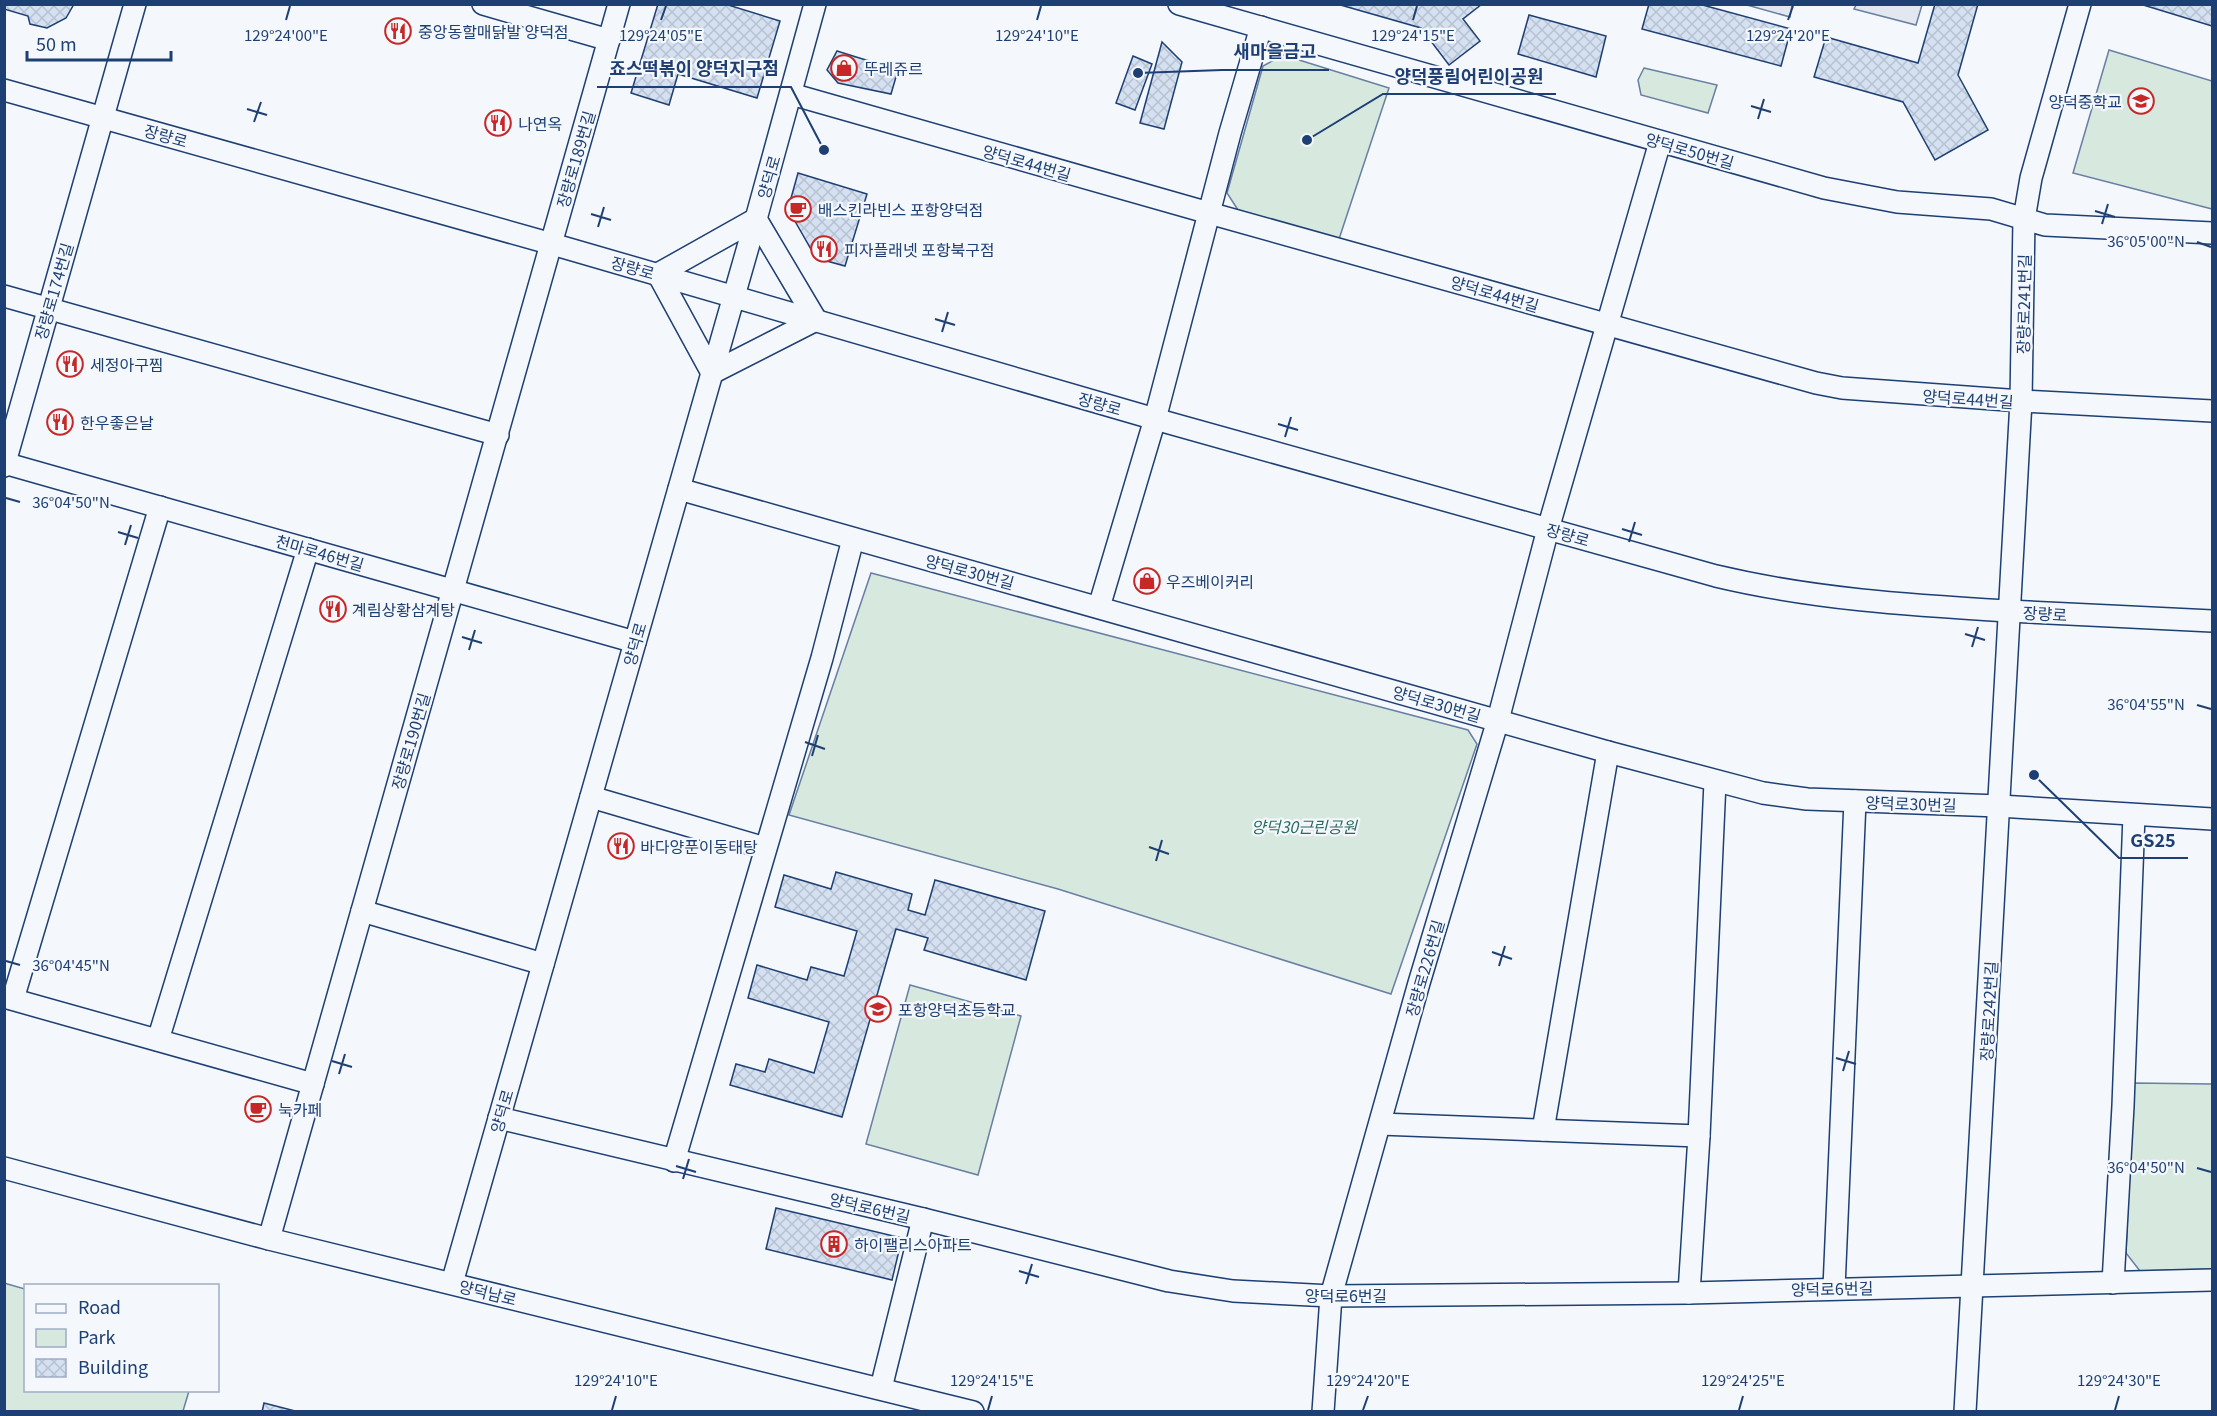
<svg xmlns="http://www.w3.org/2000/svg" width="2217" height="1416" font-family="Georgia,'Noto Sans KR',serif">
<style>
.green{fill:#d7e8df;stroke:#687fa3;stroke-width:1.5}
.parking{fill:#e3e8f0;stroke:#687fa3;stroke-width:1.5}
.building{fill:url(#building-cross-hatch);stroke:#1d3f73;stroke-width:1.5}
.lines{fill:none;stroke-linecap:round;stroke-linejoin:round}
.minor-casing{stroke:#1d3f73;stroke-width:24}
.minor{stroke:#f4f7fb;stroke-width:21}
.ticks{fill:none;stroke:#1d3f73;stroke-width:2}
.labels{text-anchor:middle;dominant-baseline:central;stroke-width:4.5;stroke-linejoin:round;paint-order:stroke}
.poi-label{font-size:16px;fill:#1d3f73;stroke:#f4f7fb;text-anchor:start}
.street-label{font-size:16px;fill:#1d3f73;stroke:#f4f7fb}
.park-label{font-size:16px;font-style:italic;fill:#2c6c60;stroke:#f4f7fb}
.ticks-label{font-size:15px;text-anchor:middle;fill:#1d3f73;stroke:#f4f7fb;stroke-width:4.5;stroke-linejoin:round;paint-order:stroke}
.leader{fill:none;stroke:#1d3f73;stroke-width:2}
.callout-dot{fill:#1d3f73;stroke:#f4f7fb;stroke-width:2}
.callout-label{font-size:18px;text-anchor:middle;font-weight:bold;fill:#1d3f73;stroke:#f4f7fb;stroke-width:4.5;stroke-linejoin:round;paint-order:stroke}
</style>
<defs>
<pattern id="building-cross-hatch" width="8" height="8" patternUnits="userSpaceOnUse" patternTransform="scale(1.5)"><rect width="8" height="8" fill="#d5e0f0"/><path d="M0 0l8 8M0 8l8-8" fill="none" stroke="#b6c1d1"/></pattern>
</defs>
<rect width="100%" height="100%" fill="#f4f7fb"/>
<!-- green -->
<g class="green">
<path d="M 2109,50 L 2212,81 L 2212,209 L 2073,173 Z"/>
<path d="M 1283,55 L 1389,88 L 1339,239 L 1238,210 L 1227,193 L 1263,66 Z"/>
<path d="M 1644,68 L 1717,85 L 1708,113 L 1641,95 L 1638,80 Z"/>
<path d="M 871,573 L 1468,730 L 1477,744 L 1391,994 L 1058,889 L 789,815 Z"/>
<path d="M 910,985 L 1021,1016 L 978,1175 L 866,1144 Z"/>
<path d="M 2133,1083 L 2212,1084 L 2212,1269 L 2140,1271 L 2126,1253 Z"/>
<path d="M 4,1283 L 25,1289 L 26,1390 L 189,1391 L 183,1411 L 5,1411 Z"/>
</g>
<!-- parking -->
<g class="parking">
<path d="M 1747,5 L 1792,5 L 1790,17 Z"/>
<path d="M 1856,5 L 1856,4 L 1922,5 L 1916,25 L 1854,9 Z"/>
</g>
<!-- building -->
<g class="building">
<path d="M 4,4 L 74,4 L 66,18 L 47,28 L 30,24 L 28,16 L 4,9 Z"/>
<path d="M 658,4 L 725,4 L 780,21 L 757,98 L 678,74 L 669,105 L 631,93 Z"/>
<path d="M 1337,4 L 1482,4 L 1463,19 L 1480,41 L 1449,65 L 1421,28 Z"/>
<path d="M 1649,4 L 1699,4 L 1791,29 L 1781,66 L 1642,29 Z"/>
<path d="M 1935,4 L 1978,4 L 1958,75 L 1988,130 L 1935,160 L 1903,102 L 1814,77 L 1826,37 L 1918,63 Z"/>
<path d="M 2140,4 L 2212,4 L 2212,26 Z"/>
<path d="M 1529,15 L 1606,36 L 1596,77 L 1518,54 Z"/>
<path d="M 1162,42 L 1182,62 L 1164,129 L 1140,123 Z"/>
<path d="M 837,51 L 898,70 L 891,94 L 838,83 L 827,70 Z"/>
<path d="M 1133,56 L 1152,64 L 1135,110 L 1116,103 Z"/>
<path d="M 798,173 L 867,194 L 845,266 L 816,258 L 788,209 Z"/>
<path d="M 836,872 L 912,894 L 908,910 L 925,915 L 935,880 L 1045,911 L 1026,980 L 924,950 L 928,938 L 896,929 L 842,1117 L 730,1085 L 736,1064 L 765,1072 L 769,1059 L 814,1073 L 829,1022 L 748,998 L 757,965 L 807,980 L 811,967 L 844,976 L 857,931 L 775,907 L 784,875 L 831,889 Z"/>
<path d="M 776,1208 L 902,1238 L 892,1280 L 766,1249 Z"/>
<path d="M 264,1403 L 299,1412 L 262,1412 Z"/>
</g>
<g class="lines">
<!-- minor casing -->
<g class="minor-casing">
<g id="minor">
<path d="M 483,4 L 609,40"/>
<path d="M 1179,4 L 1824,188 L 1897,202 L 1991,209 L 2045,225 L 2212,233"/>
<path d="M 4,90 L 552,244 L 1155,419 L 1716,576 C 1813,599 1908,605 2008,611 C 2076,614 2144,618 2212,621"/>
<path d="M 791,94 L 1209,213 L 1816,383 L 1842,388 L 2021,401 L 2212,411"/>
<path d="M 756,219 L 816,320 L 712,373 L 658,274 Z"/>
<path d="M 4,296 L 498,435"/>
<path d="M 4,463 L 635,642"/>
<path d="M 4,466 L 135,4"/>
<path d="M 679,489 L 1608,752 L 1763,793 L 1807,799 L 1999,806 L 2212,819"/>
<path d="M 1099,607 L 1155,419 L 1230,133 L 1261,27"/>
<path d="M 591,797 L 765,848"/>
<path d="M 362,911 L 543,964"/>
<path d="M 4,997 L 313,1084"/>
<path d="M 13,999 L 160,507"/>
<path d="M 158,1040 L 308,549"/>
<path d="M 499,1118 L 923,1219 L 1169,1281 L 1233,1291 L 1331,1296 L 1689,1293 L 2212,1280"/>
<path d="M 1380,1124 L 1699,1136"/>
<path d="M 1543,1130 L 1608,752"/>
<path d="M 674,1161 L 822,658 L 853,539"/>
<path d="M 4,1168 L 269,1239 L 973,1412"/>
<path d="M 269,1239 L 619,4"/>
<path d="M 452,1283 L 756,219 L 815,4"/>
<path d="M 2113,1283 L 2123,1106 L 2134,815"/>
<path d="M 1834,1288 L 1855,801"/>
<path d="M 1689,1293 L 1699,1136 L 1715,782"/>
<path d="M 881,1388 L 923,1219"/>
<path d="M 1323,1412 L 1331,1296 L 1419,983 L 1498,720 L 1548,529 L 1660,142"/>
<path d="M 1965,1412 L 2021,401 L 2024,219 L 2031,178 L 2080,4"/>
</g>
</g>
<!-- minor -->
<use href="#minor" class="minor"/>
</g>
<!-- ticks -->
<path class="ticks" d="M 286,20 L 290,6M 661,20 L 666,6M 1037,20 L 1041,6M 1413,20 L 1417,6M 1788,20 L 1793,6M 1751,106 L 1771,112M 247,109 L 267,115M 1758,119 L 1764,99M 254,122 L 261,102M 2095,211 L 2115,217M 591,214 L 611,220M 2102,224 L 2108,204M 598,227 L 604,207M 2197,242 L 2211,247M 935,319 L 955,325M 942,332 L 948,312M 1278,424 L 1298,430M 1285,437 L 1291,417M 6,498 L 20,502M 1622,529 L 1642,535M 118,532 L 138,538M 1629,542 L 1635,522M 125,545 L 131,525M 1965,634 L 1985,640M 462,637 L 482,643M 1972,647 L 1978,627M 469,650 L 475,630M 2197,705 L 2211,709M 805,742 L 825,749M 812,756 L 818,735M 1149,847 L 1169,854M 1156,861 L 1162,840M 1492,952 L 1512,959M 6,961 L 20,965M 1499,966 L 1505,946M 1836,1058 L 1856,1064M 332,1061 L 352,1067M 1843,1071 L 1849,1051M 339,1074 L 345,1054M 676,1166 L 696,1172M 2197,1168 L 2211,1172M 683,1179 L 689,1159M 1019,1271 L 1039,1277M 1026,1284 L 1032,1264M 612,1410 L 616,1396M 988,1410 L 992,1396M 1363,1410 L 1368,1396M 1739,1410 L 1743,1396M 2115,1410 L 2119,1396"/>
<!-- icons -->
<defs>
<g id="restaurant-ring" transform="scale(1.35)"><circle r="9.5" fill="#f4f7fb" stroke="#c62828" stroke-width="1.5"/><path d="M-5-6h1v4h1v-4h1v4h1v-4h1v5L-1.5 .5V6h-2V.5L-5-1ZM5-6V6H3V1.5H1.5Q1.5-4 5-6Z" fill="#c62828"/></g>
<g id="shop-ring" transform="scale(1.35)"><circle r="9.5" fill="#f4f7fb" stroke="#c62828" stroke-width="1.5"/><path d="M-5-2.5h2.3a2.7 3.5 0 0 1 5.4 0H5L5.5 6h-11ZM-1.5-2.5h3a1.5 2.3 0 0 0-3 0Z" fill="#c62828"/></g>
<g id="school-ring" transform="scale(1.35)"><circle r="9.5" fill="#f4f7fb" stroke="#c62828" stroke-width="1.5"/><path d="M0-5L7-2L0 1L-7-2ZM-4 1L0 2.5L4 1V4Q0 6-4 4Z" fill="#c62828"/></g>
<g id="cafe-ring" transform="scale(1.35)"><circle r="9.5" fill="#f4f7fb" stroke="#c62828" stroke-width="1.5"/><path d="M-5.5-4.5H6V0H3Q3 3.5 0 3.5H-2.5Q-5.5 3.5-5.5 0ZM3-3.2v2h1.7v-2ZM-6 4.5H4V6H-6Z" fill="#c62828"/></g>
<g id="building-ring" transform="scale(1.35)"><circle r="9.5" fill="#f4f7fb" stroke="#c62828" stroke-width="1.5"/><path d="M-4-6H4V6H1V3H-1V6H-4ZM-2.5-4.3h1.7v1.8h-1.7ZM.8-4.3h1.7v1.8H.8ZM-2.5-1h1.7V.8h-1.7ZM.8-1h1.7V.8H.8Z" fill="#c62828"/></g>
</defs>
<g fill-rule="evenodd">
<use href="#restaurant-ring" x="398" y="31"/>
<use href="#shop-ring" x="844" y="68"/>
<use href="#school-ring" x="2141" y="101"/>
<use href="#restaurant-ring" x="498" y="123"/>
<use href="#cafe-ring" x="798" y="209"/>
<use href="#restaurant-ring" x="824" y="249"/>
<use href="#restaurant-ring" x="70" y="364"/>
<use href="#restaurant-ring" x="60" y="422"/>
<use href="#shop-ring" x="1147" y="581"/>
<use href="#restaurant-ring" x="333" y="609"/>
<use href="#restaurant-ring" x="621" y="846"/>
<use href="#school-ring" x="878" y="1009"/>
<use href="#cafe-ring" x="258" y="1109"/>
<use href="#building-ring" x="834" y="1244"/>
</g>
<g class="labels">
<!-- poi labels -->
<g class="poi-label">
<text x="418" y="31">중앙동할매닭발 양덕점</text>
<text x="864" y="68">뚜레쥬르</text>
<text x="2122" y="101" text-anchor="end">양덕중학교</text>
<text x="518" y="123">나연옥</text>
<text x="818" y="209">배스킨라빈스 포항양덕점</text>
<text x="844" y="249">피자플래넷 포항북구점</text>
<text x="90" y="364">세정아구찜</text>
<text x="80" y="422">한우좋은날</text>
<text x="1166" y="581">우즈베이커리</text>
<text x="352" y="609">계림상황삼계탕</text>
<text x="640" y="846">바다양푼이동태탕</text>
<text x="898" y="1009">포항양덕초등학교</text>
<text x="278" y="1109">눅카페</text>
<text x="854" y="1244">하이팰리스아파트</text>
</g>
<!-- street labels -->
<g class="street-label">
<text transform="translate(166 135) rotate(16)">장량로</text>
<text transform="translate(1690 150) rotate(16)">양덕로50번길</text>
<text transform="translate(575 159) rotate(-74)">장량로189번길</text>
<text transform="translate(1027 162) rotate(16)">양덕로44번길</text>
<text transform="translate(768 177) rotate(-74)">양덕로</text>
<text transform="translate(633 267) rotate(16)">장량로</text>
<text transform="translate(53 291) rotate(-74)">장량로174번길</text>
<text transform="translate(1495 293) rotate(16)">양덕로44번길</text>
<text transform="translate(2023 304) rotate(-89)">장량로241번길</text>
<text transform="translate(1968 398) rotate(4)">양덕로44번길</text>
<text transform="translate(1100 403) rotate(16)">장량로</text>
<text transform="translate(1568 534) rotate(16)">장량로</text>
<text transform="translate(320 552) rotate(16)">천마로46번길</text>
<text transform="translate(970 571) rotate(15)">양덕로30번길</text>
<text transform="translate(2045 613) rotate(3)">장량로</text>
<text transform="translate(634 644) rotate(-74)">양덕로</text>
<text transform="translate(1437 703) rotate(16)">양덕로30번길</text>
<text transform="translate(410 741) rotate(-74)">장량로190번길</text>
<text transform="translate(1911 803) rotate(2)">양덕로30번길</text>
<text transform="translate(1424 968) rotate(-74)">장량로226번길</text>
<text transform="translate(1988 1011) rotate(-87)">장량로242번길</text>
<text transform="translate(501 1111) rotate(-74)">양덕로</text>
<text transform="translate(870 1207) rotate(13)">양덕로6번길</text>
<text transform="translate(1832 1288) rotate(-1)">양덕로6번길</text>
<text transform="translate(488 1292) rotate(14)">양덕남로</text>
<text x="1346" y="1295">양덕로6번길</text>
</g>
<!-- park labels -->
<g class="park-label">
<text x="1304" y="826">양덕30근린공원</text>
</g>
</g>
<g class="ticks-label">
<text x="286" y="41">129°24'00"E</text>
<text x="661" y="41">129°24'05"E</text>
<text x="1037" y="41">129°24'10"E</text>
<text x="1413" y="41">129°24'15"E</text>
<text x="1788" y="41">129°24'20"E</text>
<text x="2146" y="247">36°05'00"N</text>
<text x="71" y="508">36°04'50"N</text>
<text x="2146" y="710">36°04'55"N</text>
<text x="71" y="971">36°04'45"N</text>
<text x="2146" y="1173">36°04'50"N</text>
<text x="616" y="1386">129°24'10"E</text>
<text x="992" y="1386">129°24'15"E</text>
<text x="1368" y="1386">129°24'20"E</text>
<text x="1743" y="1386">129°24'25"E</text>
<text x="2119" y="1386">129°24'30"E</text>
</g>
<!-- callouts -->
<path class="leader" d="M1138 73L1222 70H1329M824 150L791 87H597M1307 140L1383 94H1556M2034 775L2119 858H2188"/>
<g class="callout-dot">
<circle cx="1138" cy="73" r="6"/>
<circle cx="824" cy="150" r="6"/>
<circle cx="1307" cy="140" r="6"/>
<circle cx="2034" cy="775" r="6"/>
</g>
<g class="callout-label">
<text x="1275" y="58">새마을금고</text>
<text x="694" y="75">죠스떡볶이 양덕지구점</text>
<text x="1469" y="83">양덕풍림어린이공원</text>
<text x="2153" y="847">GS25</text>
</g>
<!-- border -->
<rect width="2217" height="1416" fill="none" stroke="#1d3f73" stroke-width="12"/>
<!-- legend -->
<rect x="24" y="1284" width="195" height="108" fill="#f4f7fb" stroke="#9eadc5" stroke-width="1.5"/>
<rect x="36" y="1304" width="30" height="9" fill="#f4f7fb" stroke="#9eadc5" stroke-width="1.5"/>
<text x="78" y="1314" font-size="18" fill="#1d3f73">Road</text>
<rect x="36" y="1329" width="30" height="18" fill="#d7e8df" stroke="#9eadc5" stroke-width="1.5"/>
<text x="78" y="1344" font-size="18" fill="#1d3f73">Park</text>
<rect x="36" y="1359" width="30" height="18" fill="url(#building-cross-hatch)" stroke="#9eadc5" stroke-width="1.5"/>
<text x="78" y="1374" font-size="18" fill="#1d3f73">Building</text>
<!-- scale -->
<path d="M27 51v9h144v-9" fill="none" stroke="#1d3f73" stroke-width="3"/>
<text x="36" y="51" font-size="18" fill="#1d3f73" stroke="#f4f7fb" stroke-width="4.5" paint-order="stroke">50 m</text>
</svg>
